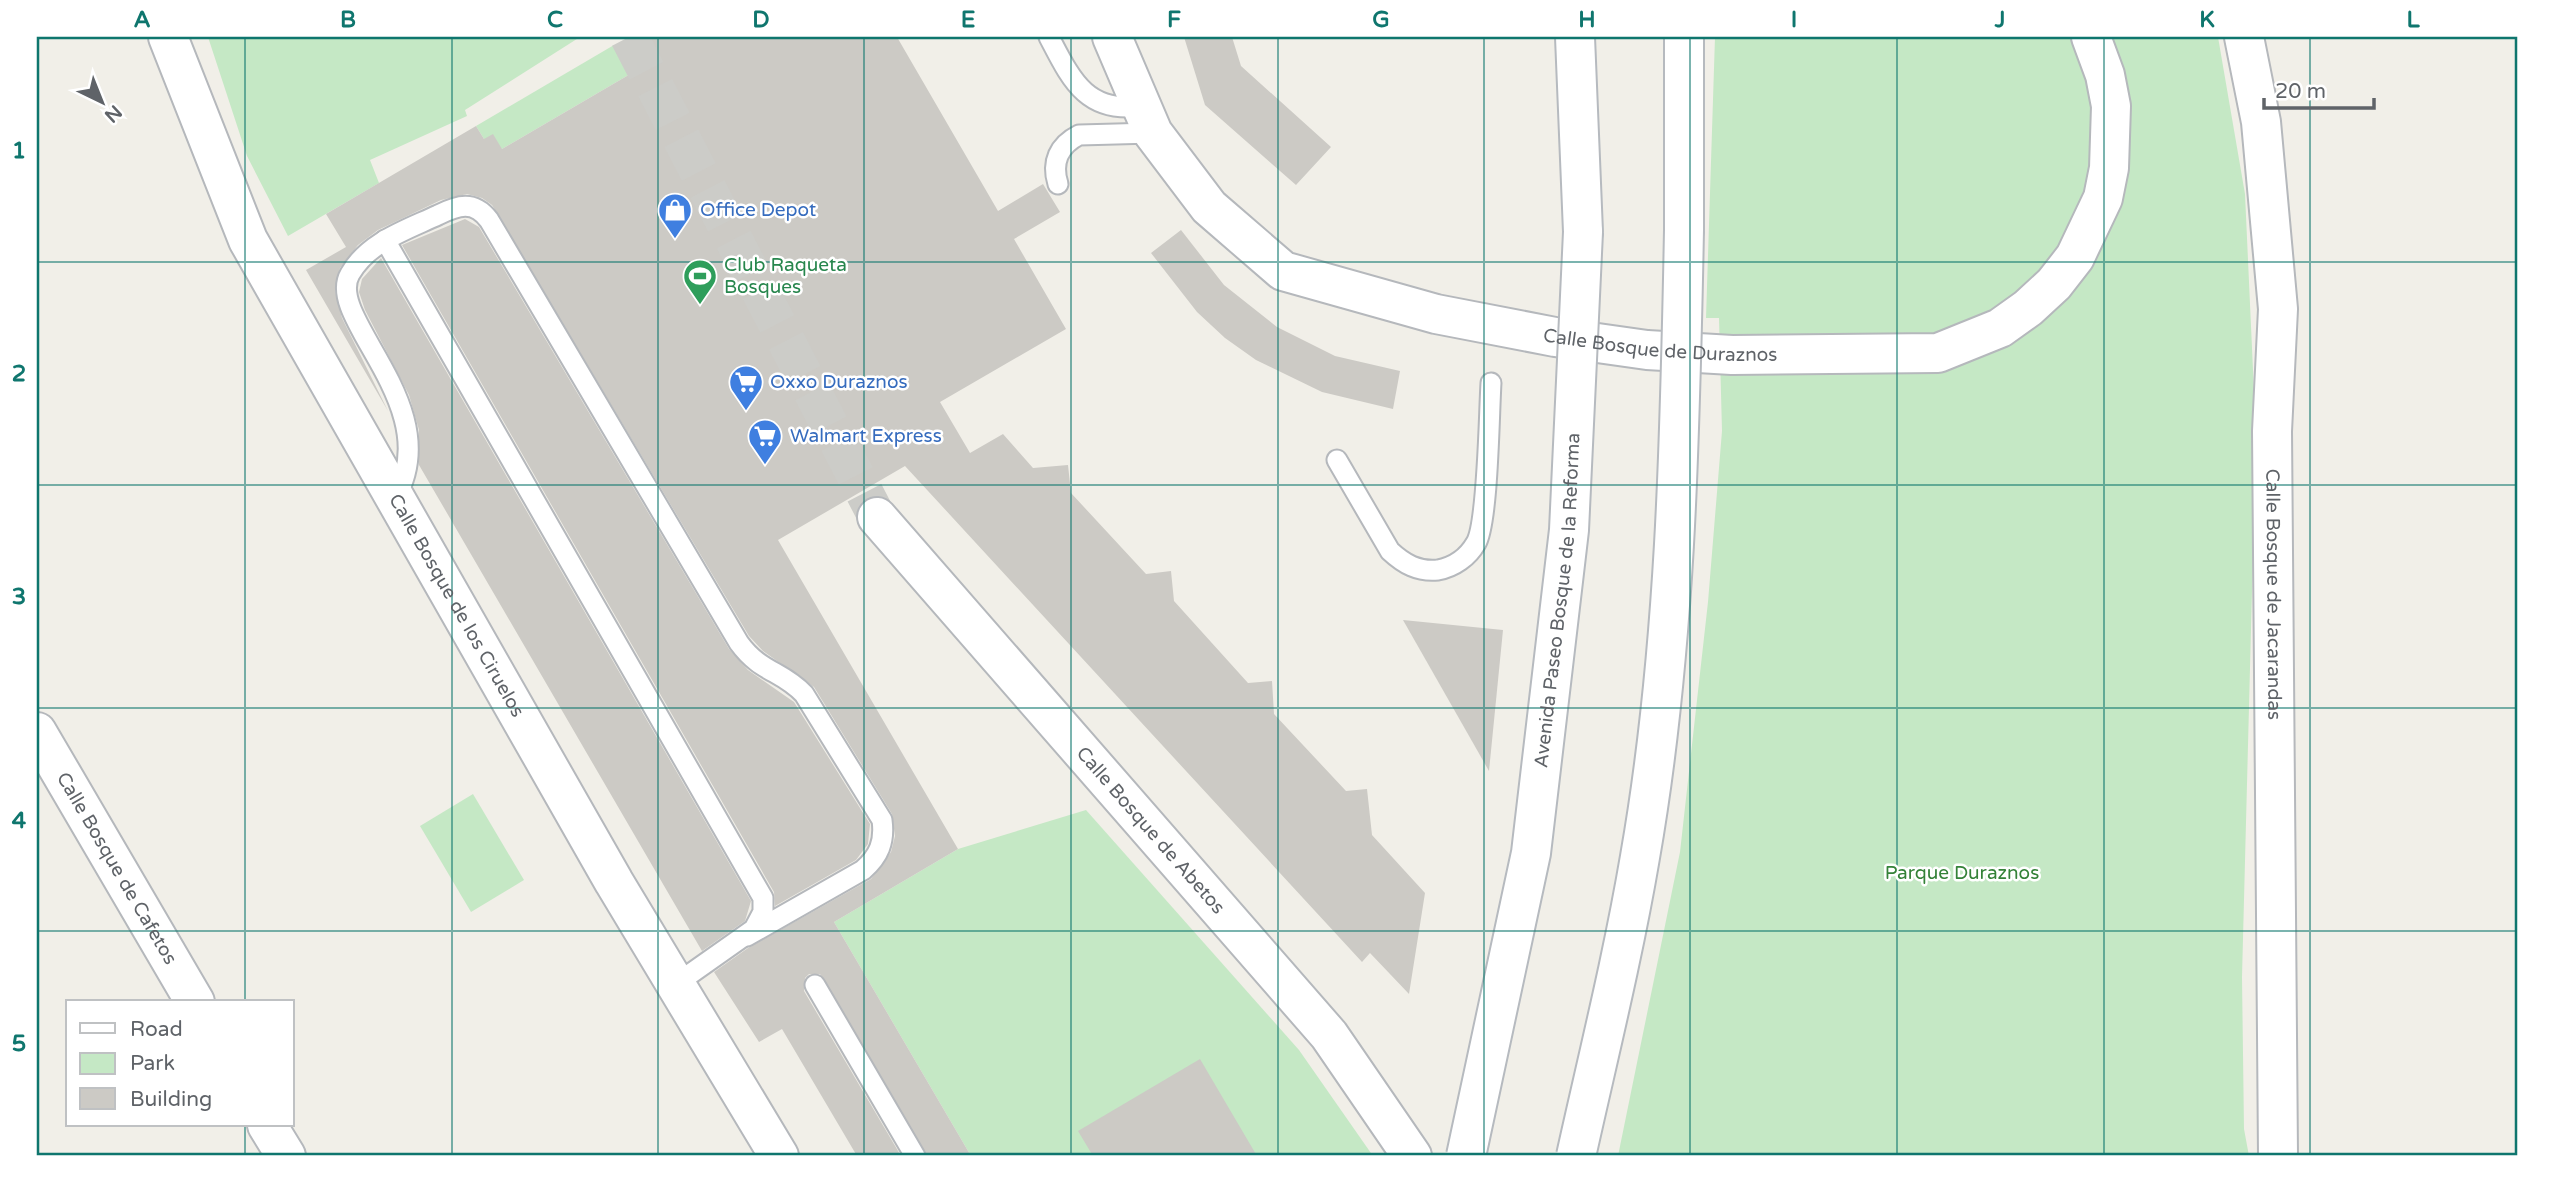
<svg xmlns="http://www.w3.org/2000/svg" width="2555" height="1193" font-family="'Varela Round',sans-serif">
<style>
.green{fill:#c5e8c5}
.building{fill:#cccac5}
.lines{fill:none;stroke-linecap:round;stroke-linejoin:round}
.street-tunnel{stroke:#ccccc8;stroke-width:38;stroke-dasharray:38 19;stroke-linecap:butt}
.lane-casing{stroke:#b5b8bc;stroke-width:23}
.street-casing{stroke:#b5b8bc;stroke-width:42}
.secondary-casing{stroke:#b6babf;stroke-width:42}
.lane{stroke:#fff;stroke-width:19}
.street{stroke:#fff;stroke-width:38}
.secondary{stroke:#fff;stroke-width:38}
.secondary-bridge-casing{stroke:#b6babf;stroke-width:42;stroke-linecap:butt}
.secondary-bridge{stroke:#fff;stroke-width:38}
.grid{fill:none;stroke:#0f766e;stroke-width:2;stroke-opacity:0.55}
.labels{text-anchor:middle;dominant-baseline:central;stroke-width:5;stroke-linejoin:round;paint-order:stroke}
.shop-label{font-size:19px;fill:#366cbe;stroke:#fff;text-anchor:start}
.leisure-label{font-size:19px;fill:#27864d;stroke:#fff;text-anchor:start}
.street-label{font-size:19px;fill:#5f6368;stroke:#fff}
.park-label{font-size:19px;fill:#348238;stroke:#fff}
.neatline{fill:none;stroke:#0f766e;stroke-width:2.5}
.grid-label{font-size:23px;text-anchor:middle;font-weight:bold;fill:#0f766e}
</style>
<rect width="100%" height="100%" fill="#f1efe8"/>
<!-- green -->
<g class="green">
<path d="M 208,37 L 580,37 L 465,110 L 467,116 L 370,160 L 379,183 L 288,236 L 247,156 Z"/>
<path d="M 1715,37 L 2218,37 L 2245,194 L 2256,436 L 2242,977 L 2244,1129 L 2249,1156 L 1618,1156 L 1680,852 L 1708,602 L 1722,431 L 1719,318 L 1706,318 Z"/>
<path d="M 614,45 L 632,73 L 502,149 L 484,139 L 476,126 Z"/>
<path d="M 473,794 L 524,880 L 471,912 L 420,826 Z"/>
<path d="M 1086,810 L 1299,1050 L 1373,1156 L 971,1156 L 834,922 L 958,849 Z"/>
</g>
<!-- building -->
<g class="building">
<path d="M 653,37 L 897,37 L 998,211 L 1043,184 L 1060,212 L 1014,239 L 1066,329 L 940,402 L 970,453 L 1003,434 L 1033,468 L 1068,465 L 1071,493 L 1146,574 L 1171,571 L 1174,601 L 1248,683 L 1272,681 L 1274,714 L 1346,791 L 1367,789 L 1372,835 L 1425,893 L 1409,994 L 1370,953 L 1362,962 L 905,466 L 778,540 L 958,849 L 834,922 L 971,1156 L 927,1156 L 820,974 L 809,974 L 805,978 L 804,991 L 901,1156 L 857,1156 L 782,1029 L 759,1042 L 714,972 L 748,948 L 871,879 L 891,852 L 895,836 L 892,814 L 814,687 L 763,651 L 749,636 L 492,205 L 482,198 L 467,194 L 441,200 L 378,230 L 358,245 L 340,268 L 335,291 L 342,318 L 388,411 L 306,270 L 346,247 L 326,214 L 476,126 L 484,139 L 493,134 L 502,149 L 632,73 L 621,55 Z"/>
<path d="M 1184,37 L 1232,37 L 1241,66 L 1331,147 L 1296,185 L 1205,105 Z"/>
<path d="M 465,219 L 479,227 L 729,649 L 748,670 L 794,702 L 870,824 L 868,844 L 856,860 L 775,906 L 774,892 L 402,245 Z"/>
<path d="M 1181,230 L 1224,285 L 1277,327 L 1335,356 L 1400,371 L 1393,409 L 1322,392 L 1256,360 L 1225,338 L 1197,312 L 1151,253 Z"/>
<path d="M 381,258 L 751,901 L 745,921 L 702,951 L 419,465 L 419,430 L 409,395 L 365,310 L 359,292 L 362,279 Z"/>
<path d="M 1403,620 L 1503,630 L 1489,771 Z"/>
<path d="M 1200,1059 L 1257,1156 L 1093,1156 L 1078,1131 Z"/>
</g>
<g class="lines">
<!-- street-tunnel -->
<path class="street-tunnel" d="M 629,37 L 877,517"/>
<!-- lane casing -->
<g class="lane-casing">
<g id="lane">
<path d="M 1049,37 C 1071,79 1086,114 1142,106"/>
<path d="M 1058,184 C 1051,162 1059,145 1079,135 L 1153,133"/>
<path d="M 385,240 L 763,898 L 763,912 L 754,929 L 676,984"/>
<path d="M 1337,460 L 1390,551 C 1404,564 1418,572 1438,570 C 1454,567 1468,557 1476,543 C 1488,523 1489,414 1491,383"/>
<path d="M 395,498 C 448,406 324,318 350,274 C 368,242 406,230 438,215 C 458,205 474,200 489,220 L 739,643 C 761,673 781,670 804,694 L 882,820 C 885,842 879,856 863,870 L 747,936"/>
<path d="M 815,985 L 915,1156"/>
</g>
</g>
<!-- street casing -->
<g class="street-casing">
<g id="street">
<path id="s1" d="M 168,37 L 248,240 L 614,882 L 779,1156"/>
<path id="s2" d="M 1112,37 L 1153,133 L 1209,207 L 1283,271 L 1436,314 L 1555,337 L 1647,350 L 1732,355 L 1938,353 L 2000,328 L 2028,308 L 2054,284 L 2075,257 L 2103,198 L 2109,168 L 2111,106 L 2105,75 L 2091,37"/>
<path id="s3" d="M 2244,37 L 2261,122 L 2278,309 L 2272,431 L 2278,1156"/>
<path id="s4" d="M 877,517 L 1329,1035 L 1412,1156"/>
<path id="s5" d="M 37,732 L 195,1002"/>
<path d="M 267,1125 L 286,1156"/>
</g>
</g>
<!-- secondary casing -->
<g class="secondary-casing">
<g id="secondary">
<path d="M 1575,37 L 1583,232"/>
<path d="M 1684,37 L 1684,230"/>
</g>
</g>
<!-- lane -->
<use href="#lane" class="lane"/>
<!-- street -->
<use href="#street" class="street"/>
<!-- secondary -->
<use href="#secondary" class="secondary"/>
<!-- secondary-bridge casing -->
<g class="secondary-bridge-casing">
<g id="secondary-bridge">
<path id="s6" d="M 1466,1156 L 1531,853 L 1569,530 L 1583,232"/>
<path d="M 1576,1156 C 1598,1057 1623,957 1640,857 C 1676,652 1680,437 1684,230"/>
</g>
</g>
<!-- secondary-bridge -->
<use href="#secondary-bridge" class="secondary-bridge"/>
</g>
<!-- grid -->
<path class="grid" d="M 245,37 L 245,1002M 452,37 L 452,1156M 658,37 L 658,1156M 864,37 L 864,1156M 1071,37 L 1071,1156M 1278,37 L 1278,1156M 1484,37 L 1484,1156M 1690,37 L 1690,1156M 1897,37 L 1897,1156M 2104,37 L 2104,1156M 2310,37 L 2310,1156M 37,262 L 2518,262M 37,485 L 2518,485M 37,708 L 2518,708M 37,931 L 2518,931M 245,1125 L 245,1156"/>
<!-- icons -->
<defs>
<g id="shop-pin" transform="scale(1.75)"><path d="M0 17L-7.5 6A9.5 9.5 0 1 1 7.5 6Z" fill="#3f7fe0" stroke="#fff"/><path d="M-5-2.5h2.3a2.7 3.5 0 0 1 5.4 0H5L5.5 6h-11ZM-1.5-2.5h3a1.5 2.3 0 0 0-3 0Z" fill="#fff"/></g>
<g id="stadium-pin" transform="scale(1.75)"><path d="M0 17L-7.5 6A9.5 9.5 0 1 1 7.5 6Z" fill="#2e9e5b" stroke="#fff"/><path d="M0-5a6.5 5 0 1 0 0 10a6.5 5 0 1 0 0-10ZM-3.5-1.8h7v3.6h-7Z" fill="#fff"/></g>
<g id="supermarket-pin" transform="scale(1.75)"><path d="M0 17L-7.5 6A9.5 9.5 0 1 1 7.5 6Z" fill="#3f7fe0" stroke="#fff"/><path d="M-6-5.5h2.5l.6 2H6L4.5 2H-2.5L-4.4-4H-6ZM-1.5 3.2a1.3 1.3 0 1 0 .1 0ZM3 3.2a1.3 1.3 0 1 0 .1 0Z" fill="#fff"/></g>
</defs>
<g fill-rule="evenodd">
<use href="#shop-pin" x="675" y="210"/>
<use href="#stadium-pin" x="700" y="276"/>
<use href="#supermarket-pin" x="746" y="382"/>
<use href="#supermarket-pin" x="765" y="436"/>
</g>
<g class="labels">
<!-- shop labels -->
<g class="shop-label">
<text x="700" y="210">Office Depot</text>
<text x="770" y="382">Oxxo Duraznos</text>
<text x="790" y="436">Walmart Express</text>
</g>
<!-- leisure labels -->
<g class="leisure-label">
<text x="724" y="265">Club Raqueta<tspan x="724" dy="22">Bosques</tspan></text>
</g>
<!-- street labels -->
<g class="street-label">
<text stroke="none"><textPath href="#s2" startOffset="681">Calle Bosque de Duraznos</textPath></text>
<text stroke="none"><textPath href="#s3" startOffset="560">Calle Bosque de Jacarandas</textPath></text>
<text stroke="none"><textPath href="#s6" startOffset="564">Avenida Paseo Bosque de la Reforma</textPath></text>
<text stroke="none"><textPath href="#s1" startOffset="639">Calle Bosque de los Ciruelos</textPath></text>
<text stroke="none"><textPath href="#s4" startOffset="416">Calle Bosque de Abetos</textPath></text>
<text stroke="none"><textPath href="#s5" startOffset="158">Calle Bosque de Cafetos</textPath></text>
</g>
<!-- park labels -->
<g class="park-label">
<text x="1962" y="873">Parque Duraznos</text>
</g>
</g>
<!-- border -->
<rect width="2555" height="1193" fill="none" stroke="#ffffff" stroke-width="77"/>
<!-- legend -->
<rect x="66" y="1000" width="228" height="126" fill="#ffffff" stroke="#bfc1c3" stroke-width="2"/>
<rect x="80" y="1023" width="35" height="10" fill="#ffffff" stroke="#bfc1c3" stroke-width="2"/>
<text x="130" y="1036" font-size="21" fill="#5f6368">Road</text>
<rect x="80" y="1053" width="35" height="21" fill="#c5e8c5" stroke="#bfc1c3" stroke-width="2"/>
<text x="130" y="1070" font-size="21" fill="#5f6368">Park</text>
<rect x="80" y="1088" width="35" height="21" fill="#cccac5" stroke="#bfc1c3" stroke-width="2"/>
<text x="130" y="1106" font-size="21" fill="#5f6368">Building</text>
<!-- north arrow -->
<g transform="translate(102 102) rotate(137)" stroke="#ffffff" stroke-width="5" paint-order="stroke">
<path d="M0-5L12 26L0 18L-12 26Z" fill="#5f6368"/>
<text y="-10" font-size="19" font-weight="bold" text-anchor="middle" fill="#5f6368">N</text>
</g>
<!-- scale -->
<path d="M2264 98v10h110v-10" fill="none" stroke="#5f6368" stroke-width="3.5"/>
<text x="2275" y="98" font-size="21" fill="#5f6368" stroke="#ffffff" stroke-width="5" paint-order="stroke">20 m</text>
<rect x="38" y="38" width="2478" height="1116" class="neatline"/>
<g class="grid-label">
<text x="142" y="27">A</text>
<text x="348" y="27">B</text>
<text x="555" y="27">C</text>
<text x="761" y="27">D</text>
<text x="968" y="27">E</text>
<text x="1174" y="27">F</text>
<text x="1381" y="27">G</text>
<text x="1587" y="27">H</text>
<text x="1794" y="27">I</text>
<text x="2000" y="27">J</text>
<text x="2207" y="27">K</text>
<text x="2413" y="27">L</text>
<text x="19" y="158">1</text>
<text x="19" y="381">2</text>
<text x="19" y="604">3</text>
<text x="19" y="828">4</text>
<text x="19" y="1051">5</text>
</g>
</svg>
